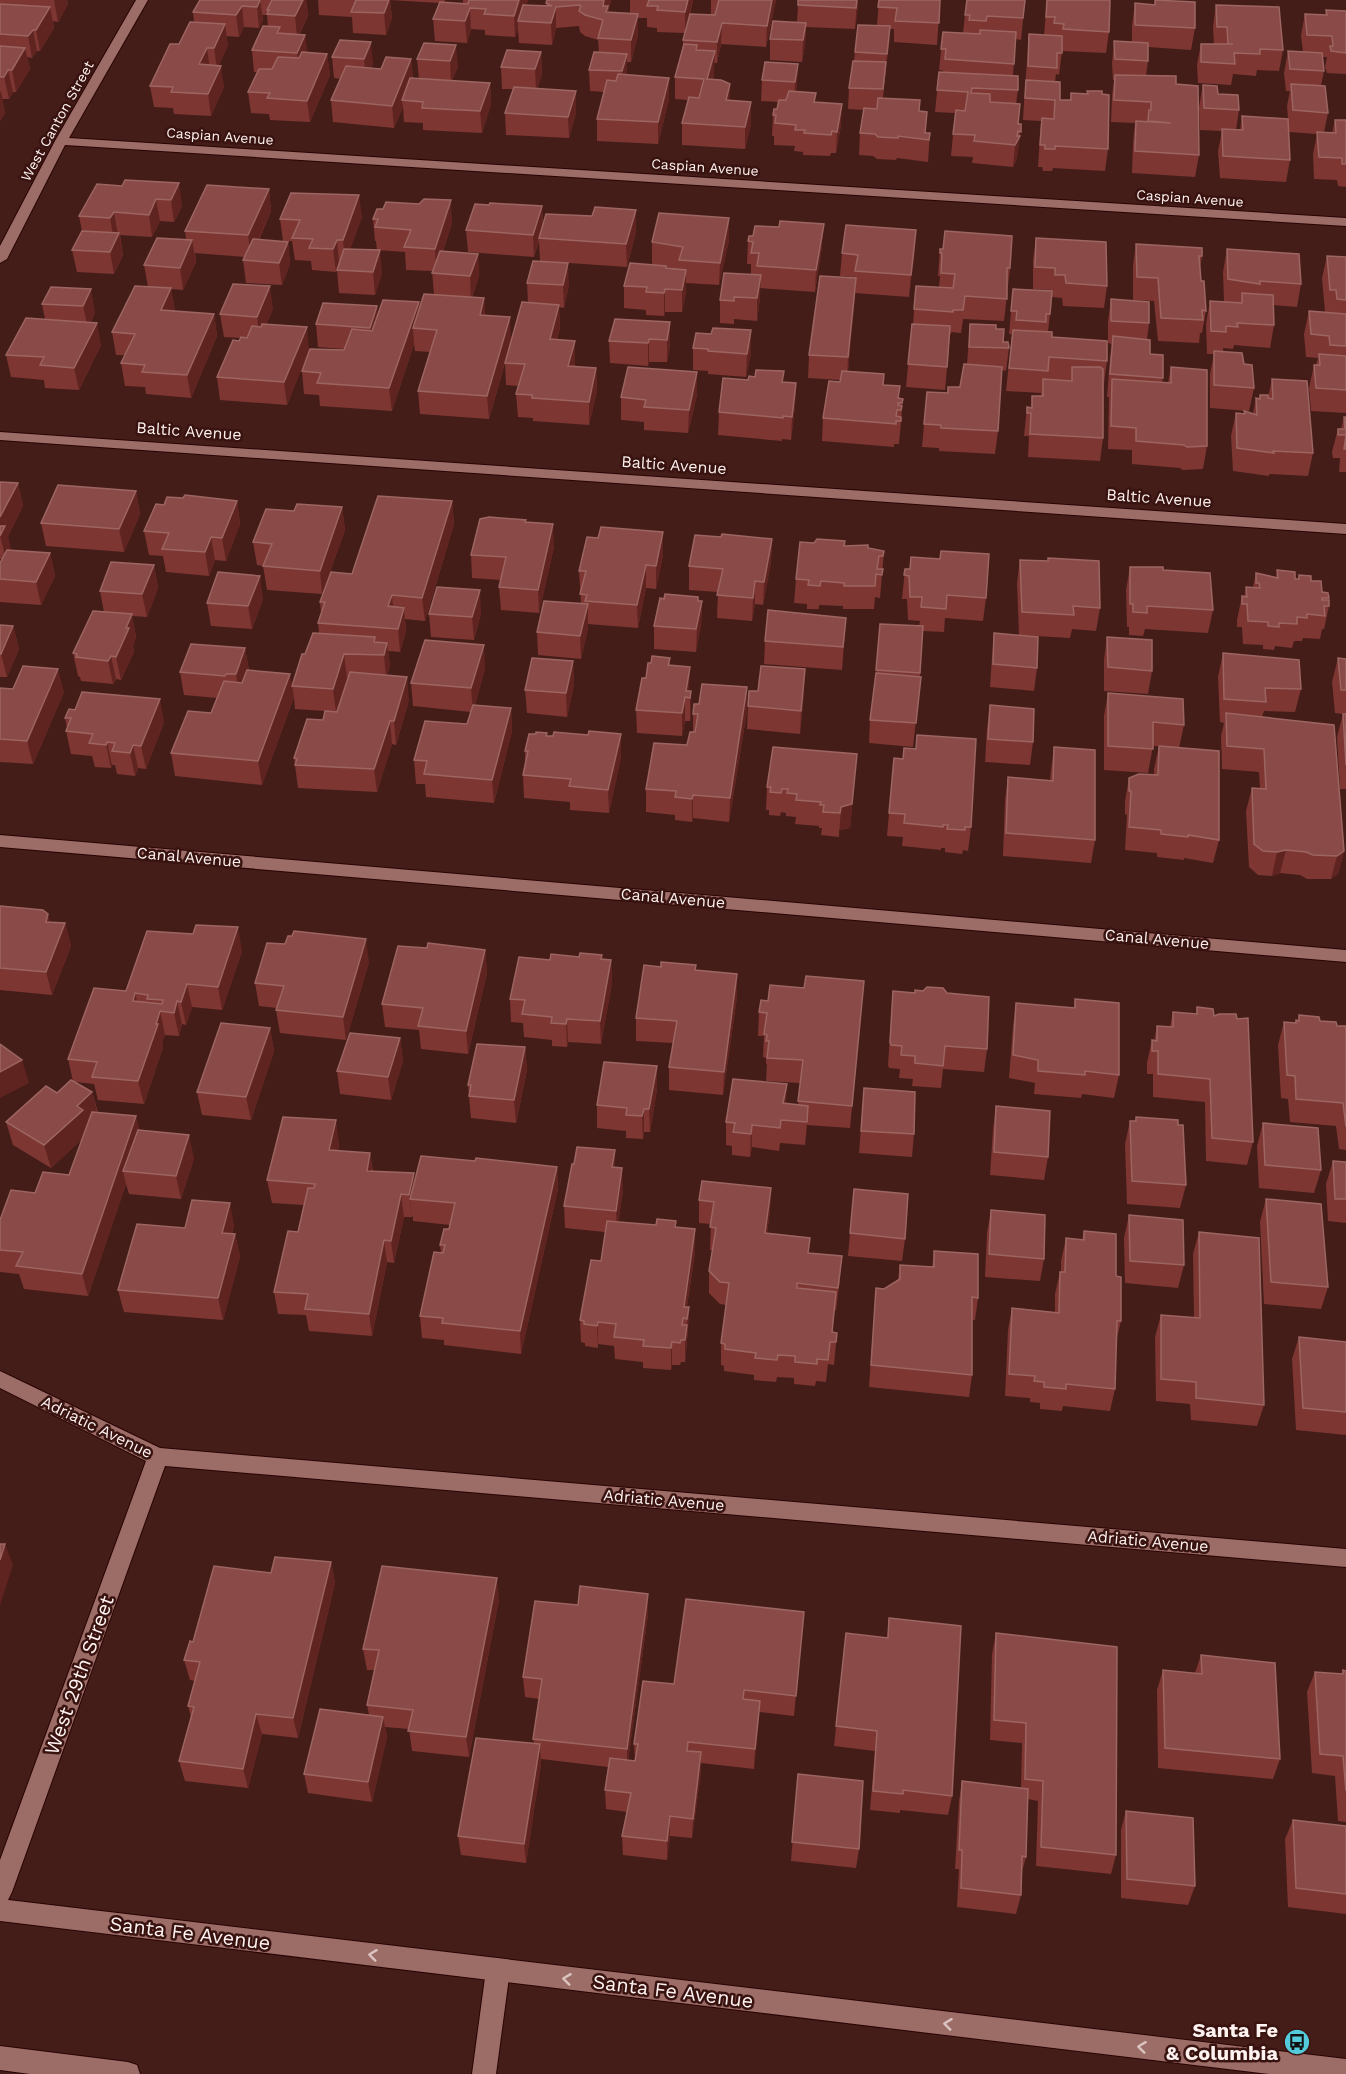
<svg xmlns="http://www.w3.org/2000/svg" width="1346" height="2074" font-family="'Work Sans',sans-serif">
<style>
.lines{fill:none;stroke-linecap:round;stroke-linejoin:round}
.minor-casing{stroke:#290404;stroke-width:2}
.secondary-casing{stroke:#290404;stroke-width:2}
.minor{fill:#9c6c67;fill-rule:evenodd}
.secondary{fill:#9c6c67;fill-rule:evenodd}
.wall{fill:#7d3632;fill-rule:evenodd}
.shaded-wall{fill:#602420}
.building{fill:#8a4a47;stroke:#9c6561;stroke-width:1.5;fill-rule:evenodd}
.oneway{stroke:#dbc3c0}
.labels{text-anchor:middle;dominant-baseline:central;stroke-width:5;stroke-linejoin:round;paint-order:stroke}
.far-street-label{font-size:14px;fill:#fdf2f0;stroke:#391310}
.street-label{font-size:16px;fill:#fdf2f0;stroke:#391310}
.near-street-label{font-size:20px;fill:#fdf2f0;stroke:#391310}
.near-poi-label{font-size:20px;font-weight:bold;fill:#fdf2f0;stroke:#391310;text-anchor:end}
</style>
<rect width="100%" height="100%" fill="#441d19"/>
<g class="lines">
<!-- minor casing -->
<g class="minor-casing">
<g id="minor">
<path d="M 136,0 L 148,0 L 69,138 L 1346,218 L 1346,226 L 65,145 L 7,259 L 0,263 L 0,246 L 55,141 Z"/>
<path d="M 0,432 L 1346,524 L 1346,534 L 0,440 Z"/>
<path d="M 0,835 L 1346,950 L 1346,962 L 0,847 Z"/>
<path d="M 0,1371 L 160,1448 L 1346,1549 L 1346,1567 L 165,1466 L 12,1892 L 8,1900 L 0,1903 L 0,1860 L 146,1461 L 0,1388 Z"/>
<path d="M 498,1958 L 506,1962 L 510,1970 L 496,2074 L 472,2074 L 486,1970 L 490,1962 Z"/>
</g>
</g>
<!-- secondary casing -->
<g class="secondary-casing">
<g id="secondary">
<path d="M 0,1899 L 1346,2059 L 1346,2074 L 1269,2074 L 0,1921 Z"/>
<path d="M 0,2046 L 128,2062 L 137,2065 L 140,2074 L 30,2074 L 0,2070 Z"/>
</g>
</g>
<!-- minor -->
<use href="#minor" class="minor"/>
<!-- secondary -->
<use href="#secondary" class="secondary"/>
</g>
<!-- wall -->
<g class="wall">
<path d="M 0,0 L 67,0 L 68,4 L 58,22 L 53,21 L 54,28 L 40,51 L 37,51 L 32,58 L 27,57 L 30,69 L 16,92 L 13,92 L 9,99 L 2,99 L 5,113 L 0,121 Z"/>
<path d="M 199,0 L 306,0 L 308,16 L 299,35 L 305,35 L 307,53 L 327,54 L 330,75 L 310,122 L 270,120 L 269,114 L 251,113 L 248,92 L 257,72 L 254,72 L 252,50 L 268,27 L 267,15 L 262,15 L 263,20 L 259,28 L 244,27 L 239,37 L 226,36 L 228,45 L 219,65 L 224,87 L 211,116 L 174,114 L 173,108 L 154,107 L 150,86 L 194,22 L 193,12 L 199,2 Z"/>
<path d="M 318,0 L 445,0 L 444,3 L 463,4 L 463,0 L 528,0 L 526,5 L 546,6 L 546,0 L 611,0 L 608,12 L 630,13 L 630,0 L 693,0 L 690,14 L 711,15 L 711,0 L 776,0 L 766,47 L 721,44 L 717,63 L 714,63 L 714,73 L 713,79 L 730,84 L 729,100 L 751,102 L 751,124 L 745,149 L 682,145 L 682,123 L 688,100 L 675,99 L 675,77 L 683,47 L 683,40 L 685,33 L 657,32 L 657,28 L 647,27 L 647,18 L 638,18 L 638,35 L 631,62 L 627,62 L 627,75 L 669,99 L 658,144 L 597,141 L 597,119 L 604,92 L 590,91 L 589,70 L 599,53 L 598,40 L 585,36 L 580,32 L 579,26 L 556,28 L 552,45 L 519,43 L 518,29 L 515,37 L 485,35 L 485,30 L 471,29 L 467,43 L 435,41 L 433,19 L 439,3 L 390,0 L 392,18 L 386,35 L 353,33 L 352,17 L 319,15 Z"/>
<path d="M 879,0 L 940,0 L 937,45 L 894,42 L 894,29 L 890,29 L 883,98 L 919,111 L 926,133 L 930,133 L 928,162 L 897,158 L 896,160 L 877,159 L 873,156 L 859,155 L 860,133 L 864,110 L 848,109 L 849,88 L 854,61 L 855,52 L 877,25 Z"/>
<path d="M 1025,0 L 1021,40 L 1016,39 L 1013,75 L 1018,90 L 1016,104 L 1018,124 L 1021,124 L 1017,158 L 1013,167 L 972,163 L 973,157 L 951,156 L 955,113 L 935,112 L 939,72 L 943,72 L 944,71 L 939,70 L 943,32 L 963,33 L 965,15 Z"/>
<path d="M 1047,0 L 1110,0 L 1109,32 L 1106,53 L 1062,51 L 1059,75 L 1056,74 L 1055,82 L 1060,100 L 1070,100 L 1071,93 L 1087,94 L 1087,91 L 1108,149 L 1105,171 L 1053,168 L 1052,171 L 1043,171 L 1042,167 L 1038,167 L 1041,121 L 1023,120 L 1024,102 L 1029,34 L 1044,35 Z"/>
<path d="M 1155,0 L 1195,28 L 1191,50 L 1148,47 L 1148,61 L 1146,76 L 1176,84 L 1199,155 L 1195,177 L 1132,173 L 1133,143 L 1135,123 L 1111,122 L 1112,96 L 1114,80 L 1113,80 L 1112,63 L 1114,41 L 1132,42 L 1132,25 L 1135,3 L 1155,5 Z"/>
<path d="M 798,5 L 858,5 L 855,29 L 806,27 L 805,45 L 802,62 L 770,60 L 770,39 L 797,23 Z"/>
<path d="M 1216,5 L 1283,50 L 1279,71 L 1257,70 L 1256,76 L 1233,74 L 1231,85 L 1198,83 L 1197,65 L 1201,44 L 1214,44 L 1213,27 Z"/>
<path d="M 1326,10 L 1346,11 L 1346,74 L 1327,73 L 1325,67 L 1327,57 L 1322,57 L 1324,71 L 1321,86 L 1328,113 L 1324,132 L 1332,133 L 1335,120 L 1346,120 L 1346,187 L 1338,186 L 1337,180 L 1314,179 L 1313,154 L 1317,134 L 1289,132 L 1290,160 L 1286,182 L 1220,178 L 1218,151 L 1222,131 L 1200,130 L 1199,107 L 1203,85 L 1218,94 L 1239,110 L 1236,130 L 1240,130 L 1242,116 L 1288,119 L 1287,106 L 1290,91 L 1286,91 L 1284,73 L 1288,51 L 1303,52 L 1301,35 L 1305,14 L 1325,15 Z"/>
<path d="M 340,40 L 373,64 L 371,68 L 381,69 L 411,59 L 413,78 L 419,79 L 417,59 L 424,43 L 458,66 L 452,81 L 490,83 L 491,104 L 482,133 L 423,130 L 423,123 L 404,122 L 403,107 L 394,128 L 333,122 L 331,100 L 341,79 L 334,78 L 332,57 Z"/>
<path d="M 541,52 L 542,74 L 537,89 L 576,91 L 576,113 L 569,138 L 506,135 L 505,113 L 513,89 L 502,89 L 501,67 Z"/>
<path d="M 798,64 L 796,91 L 816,102 L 841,125 L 836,153 L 831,153 L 830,156 L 803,155 L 803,152 L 794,151 L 795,146 L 774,145 L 774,136 L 772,136 L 773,115 L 777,109 L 778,102 L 761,101 L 762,80 Z"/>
<path d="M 125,180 L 182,206 L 174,222 L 160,221 L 152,237 L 120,235 L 123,255 L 114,274 L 77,272 L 72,250 L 82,231 L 79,216 L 122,186 Z"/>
<path d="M 269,189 L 271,211 L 259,240 L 288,242 L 290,264 L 282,285 L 246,283 L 243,260 L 245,257 L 195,253 L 196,262 L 183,290 L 171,289 L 175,311 L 214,314 L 217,336 L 191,398 L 146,394 L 145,387 L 125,386 L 121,363 L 125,355 L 116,355 L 112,332 L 148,287 L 144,265 L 186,239 L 185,231 Z"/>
<path d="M 489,205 L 542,206 L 543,226 L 636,232 L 627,267 L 540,261 L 539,241 L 534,257 L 468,252 L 466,230 Z"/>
<path d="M 362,217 L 350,249 L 382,273 L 375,295 L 339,293 L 337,270 L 339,263 L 336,272 L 312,270 L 311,261 L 295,260 L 292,241 L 283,241 L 280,219 Z"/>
<path d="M 729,218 L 729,240 L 719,285 L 686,283 L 686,292 L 682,312 L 665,312 L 664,316 L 646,315 L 646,310 L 624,308 L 624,286 L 652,265 L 652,242 ZM 666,267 L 679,269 L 666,268 Z"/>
<path d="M 373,219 L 452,223 L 443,251 L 478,254 L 479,276 L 472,297 L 486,316 L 511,339 L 528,303 L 527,283 L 569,285 L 564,308 L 559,307 L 560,327 L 557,340 L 575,341 L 575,367 L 596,368 L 597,391 L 589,425 L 533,421 L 533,418 L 518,417 L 516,394 L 519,386 L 506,385 L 505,363 L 489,419 L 420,414 L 418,391 L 430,352 L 415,351 L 414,344 L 392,411 L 320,406 L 319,395 L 304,394 L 302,371 L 344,350 L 345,349 L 318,347 L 316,324 L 378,313 L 419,302 L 420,308 L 434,294 L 432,271 L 406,270 L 405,252 L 377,250 L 376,241 L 375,241 Z"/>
<path d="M 916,230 L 909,297 L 855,293 L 848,371 L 884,374 L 884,385 L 899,398 L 903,399 L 899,444 L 894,444 L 894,447 L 822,441 L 823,418 L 840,380 L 808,378 L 809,355 L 855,278 L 855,277 L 840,276 L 842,253 Z"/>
<path d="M 1036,238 L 1107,286 L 1104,308 L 1063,306 L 1062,298 L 1052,297 L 1052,290 L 1033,289 L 1033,260 Z"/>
<path d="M 748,241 L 822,246 L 815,292 L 760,288 L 760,298 L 757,321 L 734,319 L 734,324 L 720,323 L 720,300 L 751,275 L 751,264 L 747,264 Z"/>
<path d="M 1136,244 L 1202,256 L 1200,268 L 1201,281 L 1206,311 L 1202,333 L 1200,333 L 1199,343 L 1158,341 L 1154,301 L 1133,300 L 1133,266 Z"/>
<path d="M 940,249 L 1010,268 L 1004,321 L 963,319 L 961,333 L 951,332 L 951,334 L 950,334 L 945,390 L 906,387 L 912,324 L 913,324 L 916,286 L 939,287 L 940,276 L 938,276 Z"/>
<path d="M 1227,249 L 1301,284 L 1297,307 L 1273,305 L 1274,325 L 1270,348 L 1234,345 L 1233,349 L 1223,348 L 1223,352 L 1244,364 L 1254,388 L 1249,411 L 1210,408 L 1210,374 L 1214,354 L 1207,354 L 1206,324 L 1210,301 L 1232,303 L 1224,302 L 1223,272 Z"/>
<path d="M 1327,256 L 1346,257 L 1346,413 L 1311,411 L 1309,388 L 1314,365 L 1316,365 L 1318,358 L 1306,357 L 1304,334 L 1309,311 L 1325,312 L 1322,278 Z"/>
<path d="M 51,287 L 95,312 L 91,322 L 101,345 L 79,390 L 45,388 L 44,380 L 11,377 L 6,355 L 45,319 L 42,304 Z"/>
<path d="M 1013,289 L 1050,314 L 1048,332 L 1052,337 L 1107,361 L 1104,383 L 1103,438 L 1100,461 L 1028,457 L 1029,436 L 1024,436 L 1027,407 L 1031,408 L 1032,396 L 1041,396 L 1041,393 L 1006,391 L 1012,334 L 1009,334 Z"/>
<path d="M 1111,299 L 1149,323 L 1147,340 L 1150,354 L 1163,378 L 1162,382 L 1168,383 L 1171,367 L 1207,446 L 1203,469 L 1183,470 L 1180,468 L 1132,464 L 1132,450 L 1108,449 L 1109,397 L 1107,397 L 1110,358 L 1112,344 L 1108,343 L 1108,321 Z"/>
<path d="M 273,309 L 266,325 L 309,350 L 287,405 L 220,400 L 217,377 L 241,338 L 224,337 L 220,314 Z"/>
<path d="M 670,322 L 670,345 L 667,362 L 649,362 L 648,366 L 610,363 L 609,341 Z"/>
<path d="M 970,324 L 996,329 L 1003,342 L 1009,348 L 1006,371 L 1002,370 L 998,431 L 995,454 L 939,451 L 939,448 L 922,447 L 927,392 L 947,393 L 948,387 L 960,387 L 967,364 Z"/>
<path d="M 751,330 L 751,353 L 746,377 L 708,374 L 708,371 L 693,370 L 693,348 L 711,334 Z"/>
<path d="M 697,372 L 697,395 L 688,433 L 644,430 L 644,422 L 621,420 L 621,397 Z"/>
<path d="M 1272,379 L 1313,453 L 1308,476 L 1269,474 L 1269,476 L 1233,471 L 1231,436 L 1236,413 L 1253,414 L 1256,398 L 1259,398 L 1260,395 L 1268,398 Z"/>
<path d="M 783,382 L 796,383 L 795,406 L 791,440 L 782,439 L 782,441 L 718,435 L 719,412 Z"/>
<path d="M 1344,417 L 1346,417 L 1346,472 L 1339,472 L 1340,458 L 1333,458 L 1332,452 L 1338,429 L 1341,429 Z"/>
<path d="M 0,482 L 18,483 L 23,506 L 8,536 L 10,550 L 50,553 L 55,576 L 41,605 L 0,602 L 0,563 L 2,559 L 0,559 Z"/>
<path d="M 136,491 L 140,514 L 124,552 L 46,546 L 41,523 Z"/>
<path d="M 237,501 L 240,524 L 226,561 L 215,560 L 209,576 L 166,572 L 163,556 L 149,555 L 144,531 L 164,505 Z"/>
<path d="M 452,501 L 454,524 L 425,621 L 405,619 L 406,631 L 400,652 L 388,651 L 390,666 L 387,675 L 409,700 L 396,745 L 392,744 L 377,792 L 298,788 L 294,758 L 323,720 L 325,711 L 295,709 L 294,697 L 262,785 L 175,776 L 171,753 L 211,713 L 217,698 L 184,695 L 180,672 L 245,648 L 249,670 L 292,686 L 305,654 L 319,633 L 318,623 L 321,612 L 320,602 L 352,574 ZM 347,678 L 349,678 L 337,712 Z"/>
<path d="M 342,507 L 345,530 L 322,594 L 267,590 L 263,566 L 257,565 L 253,542 L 294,511 Z"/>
<path d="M 526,522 L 554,547 L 539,613 L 501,610 L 499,587 L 501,580 L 472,578 L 471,555 Z"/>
<path d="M 721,537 L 772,539 L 771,562 L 763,605 L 755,604 L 752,621 L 717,618 L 718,592 L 689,590 L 689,566 Z"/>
<path d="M 845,546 L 868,548 L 884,551 L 880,598 L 875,597 L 874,609 L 843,609 L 843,606 L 819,605 L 819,609 L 807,609 L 807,604 L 794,603 L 796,579 Z"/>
<path d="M 663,555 L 656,589 L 646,588 L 638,628 L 588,624 L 588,628 L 581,659 L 538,655 L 537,632 L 581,604 L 579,571 Z"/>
<path d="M 911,557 L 986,598 L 983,621 L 945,618 L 944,632 L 922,631 L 920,676 L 921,677 L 913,747 L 869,743 L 870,720 L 876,673 L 880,624 L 919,626 L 920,621 L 908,620 L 907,599 L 902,599 L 905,569 L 910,569 Z"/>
<path d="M 1020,560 L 1100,608 L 1096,631 L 1072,629 L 1070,638 L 1019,635 L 1017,583 Z"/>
<path d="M 154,565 L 158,588 L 147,617 L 132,616 L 136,637 L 133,646 L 134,652 L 121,680 L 116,679 L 113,684 L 81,681 L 80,677 L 78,676 L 73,653 L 104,612 L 100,591 Z"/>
<path d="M 1130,567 L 1163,570 L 1213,610 L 1208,633 L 1145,629 L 1143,636 L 1129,635 L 1129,627 L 1127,627 L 1126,590 Z"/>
<path d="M 1277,570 L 1295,579 L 1298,579 L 1299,575 L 1311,581 L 1329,598 L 1329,606 L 1324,629 L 1322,629 L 1320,639 L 1303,638 L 1302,641 L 1294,641 L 1292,648 L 1275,646 L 1274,650 L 1263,649 L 1263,645 L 1243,644 L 1242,627 L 1237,627 L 1237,620 L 1242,596 L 1244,597 L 1246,587 L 1253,587 L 1256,573 L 1276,577 Z"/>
<path d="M 263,599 L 252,629 L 211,626 L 207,603 Z"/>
<path d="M 698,601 L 702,601 L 701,624 L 696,652 L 654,649 L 654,626 Z"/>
<path d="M 481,613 L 474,640 L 431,637 L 429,614 Z"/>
<path d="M 846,618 L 842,670 L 764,664 L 765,641 Z"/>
<path d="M 0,625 L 13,626 L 19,649 L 7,677 L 0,677 Z"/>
<path d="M 994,633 L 1037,668 L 1034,691 L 990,687 L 992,657 Z"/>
<path d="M 1107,637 L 1152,671 L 1148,694 L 1104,691 L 1104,660 Z"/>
<path d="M 1223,653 L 1301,689 L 1295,712 L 1264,711 L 1262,717 L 1344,851 L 1338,874 L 1331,879 L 1307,879 L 1300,875 L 1280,873 L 1272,876 L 1258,875 L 1249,867 L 1246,811 L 1252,788 L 1260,788 L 1259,772 L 1222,769 L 1221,736 L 1224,723 L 1220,722 L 1218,677 Z"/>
<path d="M 670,658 L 670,665 L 689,691 L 691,714 L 690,721 L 685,721 L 682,736 L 637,733 L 636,710 L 651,663 Z"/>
<path d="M 1338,658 L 1346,659 L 1346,789 L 1340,789 L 1337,737 L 1343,714 L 1335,713 L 1332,682 Z"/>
<path d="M 573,661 L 574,685 L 567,717 L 527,713 L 525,690 Z"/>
<path d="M 485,668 L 475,705 L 511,708 L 512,731 L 494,803 L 426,797 L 425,784 L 416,784 L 414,760 L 467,724 L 471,712 L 413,706 L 411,683 Z"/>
<path d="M 747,687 L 747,711 L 729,822 L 693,818 L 692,822 L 675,820 L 675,815 L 646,812 L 646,789 L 687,745 L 693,732 L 693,714 L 699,704 Z"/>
<path d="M 0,688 L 64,692 L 33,764 L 0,762 Z"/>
<path d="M 758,691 L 804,692 L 800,734 L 747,729 L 748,706 Z"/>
<path d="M 1108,693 L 1184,725 L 1179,748 L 1219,840 L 1213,863 L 1184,858 L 1184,860 L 1157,857 L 1157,853 L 1125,850 L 1127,815 L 1125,814 L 1125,801 L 1129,778 L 1154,775 L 1154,769 L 1159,746 L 1153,746 L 1148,773 L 1104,770 L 1104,716 Z"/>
<path d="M 990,705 L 1033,742 L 1030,765 L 985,762 L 987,728 Z"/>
<path d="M 65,718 L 164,722 L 146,769 L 138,768 L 135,776 L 117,774 L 115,765 L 112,765 L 111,768 L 95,767 L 92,756 L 71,754 L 66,731 L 67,728 Z"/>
<path d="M 547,733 L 547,736 L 553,736 L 621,734 L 621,757 L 609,813 L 570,810 L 570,802 L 524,798 L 523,775 L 525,763 L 525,751 Z"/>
<path d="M 1054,747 L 1095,840 L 1091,863 L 1003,856 L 1005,800 L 1008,777 L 1050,780 L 1051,770 Z"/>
<path d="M 857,754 L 850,828 L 839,830 L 839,837 L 821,835 L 822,828 L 819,828 L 819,826 L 795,824 L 796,817 L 786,816 L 786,813 L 781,812 L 780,816 L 769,815 L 769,810 L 766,810 L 767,787 Z"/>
<path d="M 894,758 L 971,827 L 968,851 L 963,850 L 962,854 L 945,852 L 945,848 L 941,848 L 941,850 L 902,846 L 903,837 L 887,836 Z"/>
<path d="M 0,906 L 50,922 L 65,923 L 71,946 L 52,995 L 0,990 Z"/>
<path d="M 285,944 L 369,962 L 346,1040 L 280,1033 L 276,1010 L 277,1008 L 259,1006 L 255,983 Z"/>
<path d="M 427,948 L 485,950 L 487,973 L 468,1054 L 421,1049 L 419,1030 L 385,1027 L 382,1004 Z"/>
<path d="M 242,951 L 222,1010 L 192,1007 L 186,1025 L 182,1024 L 179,1036 L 165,1035 L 162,1042 L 163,1047 L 144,1104 L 98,1100 L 94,1084 L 76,1082 L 92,1092 L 98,1112 L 140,1130 L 194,1158 L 181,1199 L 129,1194 L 126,1184 L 88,1296 L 24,1289 L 19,1274 L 0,1272 L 0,1220 L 35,1193 L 69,1175 L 82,1139 L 51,1168 L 13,1145 L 6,1122 L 57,1093 L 73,1081 L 68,1059 L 126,991 Z"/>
<path d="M 602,955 L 602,959 L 611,960 L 612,983 L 601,1044 L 568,1042 L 567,1047 L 552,1046 L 552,1040 L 524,1037 L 523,1023 L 511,1022 L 510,999 L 550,960 Z"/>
<path d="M 737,974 L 737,997 L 723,1095 L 669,1090 L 669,1067 L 673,1043 L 636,1041 L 636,1018 Z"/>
<path d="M 864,981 L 850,1128 L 807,1125 L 805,1145 L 780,1143 L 779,1151 L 752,1147 L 750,1157 L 732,1155 L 732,1146 L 726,1145 L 726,1122 L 786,1104 L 798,1105 L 800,1083 L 766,1081 L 767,1064 L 766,1064 L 766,1058 L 763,1057 L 764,1036 L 758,1036 L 759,1012 L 768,1001 L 804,988 Z"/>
<path d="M 893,991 L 987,1049 L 984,1072 L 943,1069 L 941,1088 L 912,1086 L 913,1079 L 899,1078 L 900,1069 L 889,1068 L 888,1065 Z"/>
<path d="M 1075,999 L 1119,1075 L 1114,1098 L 1082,1094 L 1081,1098 L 1034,1094 L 1035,1083 L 1009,1078 L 1013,1026 L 1016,1003 L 1074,1008 Z"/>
<path d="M 1197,1007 L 1214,1016 L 1253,1142 L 1247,1165 L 1206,1161 L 1205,1102 L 1153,1097 L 1153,1074 L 1147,1074 L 1147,1063 L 1152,1040 L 1154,1041 L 1157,1026 L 1170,1027 L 1173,1012 L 1196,1014 Z"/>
<path d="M 1299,1015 L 1337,1026 L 1346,1026 L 1346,1150 L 1339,1149 L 1336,1126 L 1290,1122 L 1288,1099 L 1281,1098 L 1278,1045 L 1284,1022 L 1295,1023 L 1296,1020 L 1298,1021 Z"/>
<path d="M 270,1028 L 274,1051 L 251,1120 L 202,1115 L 197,1092 Z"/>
<path d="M 400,1038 L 403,1061 L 391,1100 L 340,1094 L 337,1071 Z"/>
<path d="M 525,1047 L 527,1070 L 516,1123 L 471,1118 L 468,1085 Z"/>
<path d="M 864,1088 L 914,1134 L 912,1157 L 859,1153 Z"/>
<path d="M 657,1089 L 650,1132 L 644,1132 L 643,1139 L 626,1138 L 626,1131 L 597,1128 L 597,1105 Z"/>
<path d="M 996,1106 L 1048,1157 L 1044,1180 L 990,1175 L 993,1129 Z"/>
<path d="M 1136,1117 L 1178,1125 L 1186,1185 L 1180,1208 L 1127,1204 L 1125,1144 L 1130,1121 L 1135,1121 Z"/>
<path d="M 1263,1123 L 1321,1170 L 1314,1193 L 1259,1188 L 1257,1146 Z"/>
<path d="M 339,1143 L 338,1151 L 370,1153 L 373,1171 L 415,1182 L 475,1161 L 557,1167 L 558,1189 L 521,1354 L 444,1345 L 444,1340 L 422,1338 L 420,1316 L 441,1253 L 440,1245 L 449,1229 L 450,1225 L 413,1221 L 413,1216 L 412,1217 L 404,1217 L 394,1263 L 387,1262 L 372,1336 L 309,1331 L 306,1315 L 278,1314 L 274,1292 L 298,1232 L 304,1205 L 272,1203 L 267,1180 Z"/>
<path d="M 1333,1161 L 1346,1162 L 1346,1223 L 1328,1221 L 1326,1184 Z"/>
<path d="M 615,1168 L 623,1191 L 618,1222 L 695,1229 L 695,1252 L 687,1307 L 689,1307 L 688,1329 L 685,1362 L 681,1362 L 680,1365 L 672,1365 L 671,1370 L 643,1368 L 643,1362 L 615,1359 L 614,1346 L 598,1344 L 598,1348 L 585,1346 L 585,1343 L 581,1342 L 580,1320 L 601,1261 L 605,1232 L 565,1228 L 564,1206 Z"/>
<path d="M 771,1188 L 770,1210 L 767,1234 L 809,1253 L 840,1279 L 836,1310 L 834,1310 L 832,1332 L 837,1333 L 834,1365 L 828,1364 L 826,1382 L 816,1381 L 815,1386 L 794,1384 L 794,1378 L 777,1377 L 776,1382 L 754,1380 L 754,1375 L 724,1371 L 724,1366 L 721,1365 L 721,1343 L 726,1305 L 720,1304 L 709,1293 L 709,1271 L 713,1250 L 710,1250 L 711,1224 L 699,1223 L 699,1200 Z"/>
<path d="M 854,1189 L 905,1239 L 902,1261 L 848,1256 Z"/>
<path d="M 1266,1199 L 1328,1287 L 1321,1309 L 1264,1304 L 1260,1222 Z"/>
<path d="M 991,1210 L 1044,1259 L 1040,1281 L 985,1277 L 987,1233 Z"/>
<path d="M 1129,1215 L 1184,1265 L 1178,1288 L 1125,1283 L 1124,1238 Z"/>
<path d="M 234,1225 L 232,1234 L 235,1234 L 240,1257 L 223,1320 L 124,1312 L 118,1290 L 185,1228 Z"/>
<path d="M 1084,1231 L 1116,1276 L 1121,1321 L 1116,1342 L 1115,1389 L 1110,1411 L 1063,1406 L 1062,1411 L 1040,1409 L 1040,1403 L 1030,1402 L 1030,1398 L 1005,1396 L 1008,1330 L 1012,1308 L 1055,1312 L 1055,1294 L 1060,1272 L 1061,1272 L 1061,1261 L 1066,1238 L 1082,1240 Z"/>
<path d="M 1199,1232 L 1264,1405 L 1257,1426 L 1191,1420 L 1190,1404 L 1156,1401 L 1155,1337 L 1161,1315 L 1194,1318 L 1193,1254 Z"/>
<path d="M 934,1251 L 978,1298 L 975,1320 L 972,1320 L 972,1375 L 969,1397 L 869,1387 L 876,1288 L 884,1289 L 898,1280 L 900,1265 L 932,1267 Z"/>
<path d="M 1299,1337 L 1346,1342 L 1346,1435 L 1296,1430 L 1292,1359 Z"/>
<path d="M 331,1562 L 335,1583 L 298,1738 L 262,1734 L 248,1788 L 185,1781 L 179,1761 L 191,1717 L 188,1706 L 195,1681 L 190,1680 L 184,1660 L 193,1642 L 271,1573 Z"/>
<path d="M 499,1599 L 469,1757 L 412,1751 L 409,1729 L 385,1727 L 387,1737 L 372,1802 L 308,1793 L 304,1774 L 369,1715 L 367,1705 L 374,1670 L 367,1670 L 363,1649 Z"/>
<path d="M 804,1612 L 794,1716 L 759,1712 L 754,1769 L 701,1763 L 701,1772 L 692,1838 L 670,1836 L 667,1860 L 623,1855 L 622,1836 L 627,1812 L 606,1809 L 605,1790 L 608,1767 L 541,1759 L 541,1764 L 526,1863 L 461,1855 L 458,1836 L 534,1743 L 533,1739 L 539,1699 L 525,1697 L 523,1677 L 648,1614 L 628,1761 L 635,1761 L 634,1744 L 674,1684 Z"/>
<path d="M 889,1618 L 952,1796 L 948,1815 L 900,1810 L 900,1813 L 870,1810 L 875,1751 L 834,1746 L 846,1633 L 887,1638 Z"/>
<path d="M 996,1633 L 1116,1855 L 1111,1874 L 1036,1866 L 1038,1801 L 1028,1799 L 1026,1857 L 1021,1875 L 1021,1895 L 1016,1914 L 957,1907 L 959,1869 L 955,1869 L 959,1801 L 962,1781 L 1021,1788 L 1022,1743 L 990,1740 L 992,1654 Z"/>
<path d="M 1201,1655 L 1280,1759 L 1273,1779 L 1158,1768 L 1157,1690 L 1163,1670 L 1195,1673 Z"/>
<path d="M 1343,1670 L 1346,1671 L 1346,1822 L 1338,1821 L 1335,1776 L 1312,1773 L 1307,1692 L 1315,1672 L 1341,1674 Z"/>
<path d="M 798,1774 L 859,1849 L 856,1868 L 791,1861 Z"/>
<path d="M 1126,1811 L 1195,1886 L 1188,1905 L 1121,1898 L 1121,1830 Z"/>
<path d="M 1293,1820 L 1346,1826 L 1346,1914 L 1288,1907 L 1285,1839 Z"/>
</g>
<!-- shaded-wall -->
<g class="shaded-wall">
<path d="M 54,0 L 67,0 L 68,4 L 58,22 Z"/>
<path d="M 260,0 L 263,20 L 259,28 L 257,7 Z"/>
<path d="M 303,0 L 306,0 L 308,16 L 297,38 L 295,16 Z"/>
<path d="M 389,0 L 390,0 L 392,18 L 386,35 L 384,13 Z"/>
<path d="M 519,0 L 528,0 L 520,22 L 518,21 L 518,29 L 515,37 L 514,16 Z"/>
<path d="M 604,0 L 611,0 L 608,9 L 608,27 L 603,6 Z"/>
<path d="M 688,0 L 693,0 L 685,33 L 685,12 Z"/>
<path d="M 772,0 L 776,0 L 766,47 L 767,26 Z"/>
<path d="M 857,0 L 858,0 L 858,5 L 855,29 Z"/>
<path d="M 242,6 L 244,27 L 239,37 L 236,15 Z"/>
<path d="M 50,7 L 54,28 L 40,51 L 36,30 Z"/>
<path d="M 556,7 L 556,28 L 552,45 L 551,23 Z"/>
<path d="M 470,8 L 471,29 L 467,43 L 465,21 Z"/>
<path d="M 638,14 L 638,35 L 631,62 L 631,40 Z"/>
<path d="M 722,23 L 721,44 L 717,63 L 717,42 Z"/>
<path d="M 806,23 L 805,45 L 802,62 L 803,40 Z"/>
<path d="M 225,24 L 228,45 L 217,69 L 214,48 Z"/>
<path d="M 890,26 L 889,47 L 885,75 L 887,54 Z"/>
<path d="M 33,30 L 37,51 L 32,58 L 28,36 Z"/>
<path d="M 305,35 L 308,57 L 300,74 L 297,53 Z"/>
<path d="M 371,42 L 373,64 L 366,80 L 364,59 Z"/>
<path d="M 456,45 L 458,66 L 451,83 L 450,61 Z"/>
<path d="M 25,48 L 30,69 L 16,92 L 12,70 Z"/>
<path d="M 207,48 L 210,69 L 199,64 Z"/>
<path d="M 715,51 L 714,73 L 707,101 L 707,79 Z"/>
<path d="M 541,52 L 542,74 L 536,91 L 535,69 Z"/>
<path d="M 327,54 L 330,75 L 310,122 L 307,101 Z"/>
<path d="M 627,54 L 627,76 L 623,93 L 622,71 Z"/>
<path d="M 411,59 L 413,80 L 402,100 L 403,107 L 394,128 L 392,106 Z"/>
<path d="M 798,64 L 797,85 L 794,103 L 795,82 Z"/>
<path d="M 221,66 L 224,87 L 211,116 L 208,94 Z"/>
<path d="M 8,70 L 13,92 L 9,99 L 4,77 Z"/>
<path d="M 669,78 L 669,99 L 658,144 L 658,122 Z"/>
<path d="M 490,83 L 491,104 L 482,133 L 480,111 Z"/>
<path d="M 730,84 L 729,106 L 726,100 Z"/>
<path d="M 1,91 L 5,113 L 0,121 L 0,92 Z"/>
<path d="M 576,91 L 576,113 L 569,138 L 568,117 Z"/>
<path d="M 751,102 L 751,124 L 745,149 L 745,127 Z"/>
<path d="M 842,104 L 841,125 L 836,153 L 837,132 Z"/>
<path d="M 1020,136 L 1017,158 L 1013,167 L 1015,145 Z"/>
<path d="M 179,183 L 182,206 L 174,222 L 171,200 Z"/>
<path d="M 269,189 L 271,211 L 251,257 L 248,235 Z"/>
<path d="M 359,195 L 362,217 L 345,263 L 343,240 Z"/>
<path d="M 156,199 L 160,221 L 152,237 L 149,215 Z"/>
<path d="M 451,200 L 452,223 L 436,272 L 435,249 Z"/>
<path d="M 542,206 L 543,229 L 539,238 L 534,257 L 533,235 Z"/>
<path d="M 636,210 L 636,232 L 627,267 L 626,244 Z"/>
<path d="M 114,212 L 118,235 L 114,240 L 110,218 Z"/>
<path d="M 729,218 L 729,240 L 719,285 L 720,263 Z"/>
<path d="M 824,224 L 822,246 L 815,292 L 816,270 Z"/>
<path d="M 916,230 L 915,252 L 909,297 L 911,275 Z"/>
<path d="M 119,233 L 123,255 L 114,274 L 110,252 Z"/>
<path d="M 192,240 L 196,262 L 183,290 L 180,268 Z"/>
<path d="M 337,240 L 339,262 L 336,272 L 333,249 Z"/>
<path d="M 288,242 L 290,264 L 282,285 L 279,263 Z"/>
<path d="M 380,250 L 382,273 L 375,295 L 373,272 Z"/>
<path d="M 478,254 L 479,276 L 471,298 L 470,276 Z"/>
<path d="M 568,263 L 569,285 L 564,308 L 563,285 Z"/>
<path d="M 686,270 L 686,292 L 682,312 L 682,290 Z"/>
<path d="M 761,275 L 760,298 L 757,321 L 757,298 Z"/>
<path d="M 856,278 L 855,300 L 847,380 L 848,357 Z"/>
<path d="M 270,286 L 273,309 L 260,339 L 257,317 Z"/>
<path d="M 171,288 L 175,311 L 161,310 Z"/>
<path d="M 91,289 L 95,312 L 88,328 L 83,306 Z"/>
<path d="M 665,289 L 665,312 L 664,316 L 664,293 Z"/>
<path d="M 484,298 L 486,320 L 480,315 Z"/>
<path d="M 419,302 L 421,325 L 413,328 L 414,344 L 392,411 L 389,388 Z"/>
<path d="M 559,305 L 560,327 L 551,362 L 550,339 Z"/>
<path d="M 377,306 L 380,329 L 373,350 L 370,328 Z"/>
<path d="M 214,314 L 217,336 L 191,398 L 187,375 Z"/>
<path d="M 510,317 L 511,340 L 489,419 L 487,396 Z"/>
<path d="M 670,322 L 670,345 L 667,362 L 667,340 Z"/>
<path d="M 97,323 L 101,345 L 79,390 L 74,368 Z"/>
<path d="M 307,327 L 309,350 L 287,405 L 284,382 Z"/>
<path d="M 751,330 L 751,353 L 746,377 L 747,354 Z"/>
<path d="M 649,339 L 649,362 L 648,366 L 648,343 Z"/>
<path d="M 575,341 L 575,364 L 569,389 L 568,366 Z"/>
<path d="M 596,368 L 597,391 L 589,425 L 589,402 Z"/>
<path d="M 697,372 L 697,395 L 688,433 L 689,410 Z"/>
<path d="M 796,383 L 795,406 L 791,440 L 792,417 Z"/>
<path d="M 18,483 L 23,506 L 8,536 L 11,549 L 6,559 L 0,536 L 0,517 Z"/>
<path d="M 136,491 L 140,514 L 124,552 L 119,529 Z"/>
<path d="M 237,501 L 240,524 L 226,561 L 222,538 Z"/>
<path d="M 452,501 L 454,524 L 425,621 L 422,598 Z"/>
<path d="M 342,507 L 345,530 L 322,594 L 320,571 Z"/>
<path d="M 553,524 L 554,547 L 539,613 L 538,590 Z"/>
<path d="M 663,532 L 663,555 L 656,589 L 656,566 Z"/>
<path d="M 211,537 L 215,560 L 209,576 L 205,552 Z"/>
<path d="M 772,539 L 771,562 L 763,605 L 764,582 Z"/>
<path d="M 50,553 L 55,576 L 41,605 L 36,582 Z"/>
<path d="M 154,565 L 158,588 L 147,617 L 142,594 Z"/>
<path d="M 646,565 L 646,588 L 638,628 L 637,605 Z"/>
<path d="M 260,576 L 263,599 L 252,629 L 248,606 Z"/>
<path d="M 755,581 L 755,604 L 752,621 L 753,598 Z"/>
<path d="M 480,590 L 481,613 L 474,640 L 472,617 Z"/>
<path d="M 392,595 L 394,618 L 391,630 L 388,606 Z"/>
<path d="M 698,597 L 698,620 L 702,601 L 701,624 L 696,652 Z"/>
<path d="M 588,604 L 588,628 L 581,659 L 580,636 Z"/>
<path d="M 404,608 L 406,631 L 400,652 L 398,629 Z"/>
<path d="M 132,614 L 136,637 L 133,646 L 134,652 L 121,680 L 116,657 L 126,628 Z"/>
<path d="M 13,626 L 19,649 L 7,677 L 1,654 Z"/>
<path d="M 387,643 L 390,666 L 386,678 L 384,655 Z"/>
<path d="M 484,645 L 485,668 L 473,712 L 471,688 Z"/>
<path d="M 245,648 L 249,671 L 239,698 L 236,674 Z"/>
<path d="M 344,654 L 347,678 L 336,712 L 333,689 Z"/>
<path d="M 111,656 L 116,679 L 113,684 L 108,661 Z"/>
<path d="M 573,661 L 574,685 L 567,717 L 566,693 Z"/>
<path d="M 690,667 L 689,690 L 688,698 L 686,691 Z"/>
<path d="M 58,669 L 64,692 L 33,764 L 27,741 Z"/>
<path d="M 805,669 L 804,692 L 800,734 L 801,711 Z"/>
<path d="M 290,674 L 294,697 L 262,785 L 258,761 Z"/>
<path d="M 407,677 L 409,700 L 396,745 L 394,721 Z"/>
<path d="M 747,687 L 747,711 L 729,822 L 730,798 Z"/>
<path d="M 691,691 L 691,714 L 690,721 L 690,698 Z"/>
<path d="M 685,697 L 685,721 L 682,736 L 682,713 Z"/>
<path d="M 160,699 L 164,722 L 146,769 L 141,746 Z"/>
<path d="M 511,708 L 512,731 L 494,803 L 492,780 Z"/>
<path d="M 390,721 L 392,744 L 377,792 L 374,769 Z"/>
<path d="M 621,734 L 621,757 L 609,813 L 608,790 Z"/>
<path d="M 107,742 L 112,765 L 111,768 L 106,745 Z"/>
<path d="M 133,745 L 138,768 L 135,776 L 130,753 Z"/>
<path d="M 857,754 L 850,828 L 839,830 L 839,837 L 841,807 Z"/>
<path d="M 693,795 L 693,818 L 692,822 L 692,799 Z"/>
<path d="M 1286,850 L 1280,873 L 1272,876 L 1277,852 Z"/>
<path d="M 1344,851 L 1338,874 L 1331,879 L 1337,856 Z"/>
<path d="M 48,914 L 54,937 L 46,922 Z"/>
<path d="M 65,923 L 71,946 L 52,995 L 46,972 Z"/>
<path d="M 238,927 L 242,951 L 222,1010 L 218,987 Z"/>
<path d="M 366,939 L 369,962 L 346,1040 L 343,1017 Z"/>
<path d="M 485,950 L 487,973 L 468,1054 L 466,1031 Z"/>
<path d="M 611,960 L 612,983 L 601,1044 L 600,1021 Z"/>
<path d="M 737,974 L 737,997 L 723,1095 L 724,1072 Z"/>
<path d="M 187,984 L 192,1007 L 186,1025 L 181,1002 Z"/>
<path d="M 135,993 L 141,1017 L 133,1001 Z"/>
<path d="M 177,1001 L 182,1024 L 179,1036 L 174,1013 Z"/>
<path d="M 160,1011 L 165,1035 L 162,1042 L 163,1047 L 144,1104 L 138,1081 Z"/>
<path d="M 567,1019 L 568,1042 L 567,1047 L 566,1024 Z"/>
<path d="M 270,1028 L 274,1051 L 251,1120 L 246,1097 Z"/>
<path d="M 400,1038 L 403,1061 L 391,1100 L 388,1077 Z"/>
<path d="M 525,1047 L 527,1070 L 516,1123 L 514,1100 Z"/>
<path d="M 22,1060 L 29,1083 L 0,1098 L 0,1072 Z"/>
<path d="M 657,1066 L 657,1089 L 650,1132 L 649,1109 Z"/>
<path d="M 787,1084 L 786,1107 L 783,1103 Z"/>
<path d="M 92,1092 L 98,1115 L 89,1132 L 51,1168 L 44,1145 L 77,1106 Z"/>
<path d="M 808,1106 L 807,1129 L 805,1145 L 807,1122 Z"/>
<path d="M 644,1109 L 644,1132 L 643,1139 L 642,1116 Z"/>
<path d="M 136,1116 L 142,1139 L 123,1171 L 126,1184 L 88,1296 L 82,1274 Z"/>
<path d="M 336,1120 L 339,1143 L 333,1173 L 329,1150 Z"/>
<path d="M 752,1125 L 752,1147 L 750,1157 L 751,1134 Z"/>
<path d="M 189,1135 L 194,1158 L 181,1199 L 176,1176 Z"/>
<path d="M 615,1150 L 615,1173 L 612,1167 Z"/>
<path d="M 370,1153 L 373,1176 L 367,1171 Z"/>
<path d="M 557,1167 L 558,1189 L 521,1354 L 520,1331 Z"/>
<path d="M 622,1168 L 623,1191 L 617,1233 L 616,1211 Z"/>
<path d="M 414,1173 L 416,1196 L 410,1199 L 412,1217 L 409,1195 Z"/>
<path d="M 771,1188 L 770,1210 L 764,1256 L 765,1233 Z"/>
<path d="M 401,1194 L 404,1217 L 394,1263 L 391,1241 Z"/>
<path d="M 230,1203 L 234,1225 L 226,1255 L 222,1233 Z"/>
<path d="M 695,1229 L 695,1252 L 685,1319 L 684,1307 Z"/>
<path d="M 235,1234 L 240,1257 L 223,1320 L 218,1298 Z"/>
<path d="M 384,1240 L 387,1262 L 372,1336 L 369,1314 Z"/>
<path d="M 842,1256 L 840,1279 L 836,1310 L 838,1288 Z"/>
<path d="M 689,1307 L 688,1329 L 685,1362 L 685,1340 Z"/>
<path d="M 598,1322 L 598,1348 L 597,1326 Z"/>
<path d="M 672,1342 L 672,1365 L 671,1370 L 671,1348 Z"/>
<path d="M 5,1544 L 13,1565 L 0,1605 L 0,1560 Z"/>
<path d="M 331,1562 L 335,1583 L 298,1738 L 293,1718 Z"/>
<path d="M 497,1578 L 499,1599 L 469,1757 L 466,1737 Z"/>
<path d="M 648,1594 L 648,1614 L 627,1769 L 627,1749 Z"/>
<path d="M 760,1701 L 759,1721 L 754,1769 L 755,1749 Z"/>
<path d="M 256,1714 L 262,1734 L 248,1788 L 243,1769 Z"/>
<path d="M 383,1717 L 387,1737 L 372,1802 L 368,1782 Z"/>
<path d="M 540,1744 L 541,1764 L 526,1863 L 524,1844 Z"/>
<path d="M 701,1752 L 701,1772 L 692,1838 L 693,1819 Z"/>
<path d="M 670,1816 L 670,1836 L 667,1860 L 667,1841 Z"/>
</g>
<!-- building -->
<g class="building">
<path d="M 200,0 L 260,0 L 257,7 L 242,6 L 236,15 L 193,12 Z"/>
<path d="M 272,0 L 303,0 L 295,16 L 267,14 L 269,10 L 267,10 Z"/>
<path d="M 356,0 L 389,0 L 384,13 L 351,12 Z"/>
<path d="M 469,0 L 519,0 L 514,16 L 484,14 L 486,9 L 470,8 L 465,21 L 433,19 L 440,2 L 468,4 Z"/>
<path d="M 547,0 L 604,0 L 603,6 L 608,6 L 606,12 L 638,14 L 631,40 L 598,38 L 603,20 L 585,15 L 579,11 L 581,6 L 579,5 L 556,7 L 551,23 L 518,21 L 523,5 L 552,6 L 546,3 Z"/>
<path d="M 649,0 L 688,0 L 685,12 L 657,10 L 658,6 L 647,6 Z"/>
<path d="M 719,0 L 772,0 L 767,26 L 722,23 L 717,42 L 683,40 L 690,14 L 715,15 Z"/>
<path d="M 798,0 L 857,0 L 856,8 L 798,5 Z"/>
<path d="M 879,0 L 940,0 L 939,23 L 895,21 L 897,8 L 878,7 Z"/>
<path d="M 967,0 L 1025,0 L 1023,18 L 987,16 L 986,21 L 969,20 L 970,15 L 965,15 Z"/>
<path d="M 1047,0 L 1110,0 L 1109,32 L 1063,29 L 1064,24 L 1054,23 L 1055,17 L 1046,17 Z"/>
<path d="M 1155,0 L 1195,2 L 1195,28 L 1135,25 L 1135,3 L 1155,5 Z"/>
<path d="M 0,4 L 50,7 L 36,30 L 33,30 L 28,36 L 0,34 Z"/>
<path d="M 1216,5 L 1279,7 L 1283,50 L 1260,49 L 1260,54 L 1234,53 L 1235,64 L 1201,62 L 1201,44 L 1233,44 L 1228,44 L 1227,27 L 1217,27 Z"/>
<path d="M 1326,10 L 1346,11 L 1346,53 L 1331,51 L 1330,46 L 1333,46 L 1332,36 L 1307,35 L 1305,14 L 1327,15 Z"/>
<path d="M 773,21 L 806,23 L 803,40 L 770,39 Z"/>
<path d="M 190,22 L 225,24 L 214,48 L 207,48 L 199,64 L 221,66 L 208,94 L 171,92 L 173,87 L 150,86 L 170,44 L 179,44 Z"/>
<path d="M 858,25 L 890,26 L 887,54 L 855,52 Z"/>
<path d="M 263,26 L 280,27 L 277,33 L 305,35 L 297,53 L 252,50 Z"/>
<path d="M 980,30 L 1016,32 L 1014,64 L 945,59 L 946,49 L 941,49 L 943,32 L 980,34 Z"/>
<path d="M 1029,34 L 1062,36 L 1062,53 L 1057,53 L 1057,68 L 1028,66 Z"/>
<path d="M 340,40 L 371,42 L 364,59 L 332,57 Z"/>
<path d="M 1114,41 L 1148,43 L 1148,61 L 1115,59 Z"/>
<path d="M 424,43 L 456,45 L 450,61 L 417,59 Z"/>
<path d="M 684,44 L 697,45 L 696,50 L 715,51 L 707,79 L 721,80 L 730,84 L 726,100 L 751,102 L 745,127 L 682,123 L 689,97 L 699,98 L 704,79 L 675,77 Z"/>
<path d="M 0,46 L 25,48 L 12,70 L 8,70 L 4,77 L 0,77 Z"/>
<path d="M 507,50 L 541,52 L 535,69 L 501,67 Z"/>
<path d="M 1288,51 L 1322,53 L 1324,71 L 1290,69 Z"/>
<path d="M 302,52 L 327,54 L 307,101 L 267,98 L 270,93 L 248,92 L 259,69 L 272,69 L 278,57 L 299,58 Z"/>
<path d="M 594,52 L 627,54 L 622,71 L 589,70 Z"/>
<path d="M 386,57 L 411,59 L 392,106 L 331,100 L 346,66 L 381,69 Z"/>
<path d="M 853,61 L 886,62 L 883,89 L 849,88 Z"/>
<path d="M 765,62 L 798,64 L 795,82 L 762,80 Z"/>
<path d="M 939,72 L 1018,76 L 1018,90 L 972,88 L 971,93 L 990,94 L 990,102 L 1020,104 L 1018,124 L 1021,124 L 1021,132 L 1018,131 L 1017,136 L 1020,136 L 1015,145 L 974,141 L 975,135 L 953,134 L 956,110 L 965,111 L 968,92 L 937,90 Z"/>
<path d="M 618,74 L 669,78 L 658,122 L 597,119 L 607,80 L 616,81 Z"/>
<path d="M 1115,75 L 1176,76 L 1176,84 L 1198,86 L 1199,155 L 1135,151 L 1136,121 L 1171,123 L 1148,121 L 1149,110 L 1151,110 L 1151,102 L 1114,100 Z"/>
<path d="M 410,78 L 490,83 L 480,111 L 422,108 L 423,102 L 402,100 Z"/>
<path d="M 1026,80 L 1060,82 L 1060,100 L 1071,100 L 1071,93 L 1088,94 L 1087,91 L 1102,91 L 1102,94 L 1109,95 L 1108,149 L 1055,146 L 1055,149 L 1045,149 L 1045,145 L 1040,145 L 1042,118 L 1054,119 L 1055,100 L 1025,98 Z"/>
<path d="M 1291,84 L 1325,86 L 1328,113 L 1293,110 Z"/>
<path d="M 1203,85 L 1217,86 L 1218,94 L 1238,95 L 1239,110 L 1204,108 Z"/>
<path d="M 514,87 L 576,91 L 568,117 L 505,113 Z"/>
<path d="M 789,91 L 816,93 L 814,102 L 842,104 L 837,132 L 832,131 L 831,135 L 804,133 L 805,130 L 795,130 L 796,125 L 775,123 L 776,115 L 773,115 L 774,109 L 777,109 L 779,100 L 786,100 Z"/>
<path d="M 878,98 L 920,100 L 919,111 L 927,112 L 925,133 L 930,133 L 929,140 L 898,136 L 898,138 L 878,137 L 875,134 L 860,133 L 864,108 L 877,109 Z"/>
<path d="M 1242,116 L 1288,119 L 1290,160 L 1223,156 L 1222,129 L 1243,130 Z"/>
<path d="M 1335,120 L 1346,120 L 1346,164 L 1342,164 L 1342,158 L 1319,157 L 1317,132 L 1336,133 Z"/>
<path d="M 125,180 L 179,183 L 171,200 L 156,199 L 149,215 L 114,212 L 110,218 L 79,216 L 97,184 L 122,186 Z"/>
<path d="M 207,185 L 269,189 L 248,235 L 185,231 Z"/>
<path d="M 291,193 L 359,195 L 343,240 L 337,240 L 333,249 L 309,248 L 313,239 L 292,238 L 300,220 L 280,219 Z"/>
<path d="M 424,199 L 451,200 L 435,249 L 404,247 L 411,230 L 375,227 L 378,219 L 373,219 L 377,209 L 383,209 L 386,202 L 419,204 Z"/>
<path d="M 490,203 L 542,206 L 533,235 L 466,230 L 475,204 L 489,205 Z"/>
<path d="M 595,207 L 636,210 L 626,244 L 539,238 L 546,214 L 592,216 Z"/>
<path d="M 659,213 L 729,218 L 720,263 L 679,260 L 683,247 L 652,242 Z"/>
<path d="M 780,221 L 824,224 L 816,270 L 757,266 L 759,253 L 751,253 L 753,242 L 748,241 L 749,236 L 753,236 L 755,226 L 779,227 Z"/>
<path d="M 846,225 L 916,230 L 911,275 L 855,271 L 858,255 L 842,253 Z"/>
<path d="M 82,231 L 119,233 L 110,252 L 72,250 Z"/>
<path d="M 945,231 L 1012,236 L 1010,268 L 1007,268 L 1007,299 L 965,296 L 963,310 L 953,310 L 953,312 L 914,309 L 916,286 L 953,288 L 955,274 L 941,273 L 942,253 L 940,253 L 940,249 L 943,249 Z"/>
<path d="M 157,238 L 192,240 L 180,268 L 144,265 Z"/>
<path d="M 1036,238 L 1106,242 L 1107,286 L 1066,283 L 1065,275 L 1055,275 L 1055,268 L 1035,267 Z"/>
<path d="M 253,239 L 288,242 L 279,263 L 243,260 Z"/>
<path d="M 1136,244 L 1202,248 L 1202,256 L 1199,256 L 1201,281 L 1204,281 L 1206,311 L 1202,310 L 1203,320 L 1161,318 L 1158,278 L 1137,277 Z"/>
<path d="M 344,249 L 380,250 L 373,272 L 337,270 Z"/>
<path d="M 1227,249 L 1299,254 L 1301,284 L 1260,281 L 1260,284 L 1228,279 Z"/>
<path d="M 440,251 L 478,254 L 470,276 L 432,273 Z"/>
<path d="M 1327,256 L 1346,257 L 1346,300 L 1337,299 L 1336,290 L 1330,290 Z"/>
<path d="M 533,261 L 568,263 L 563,285 L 527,283 Z"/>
<path d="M 630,263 L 666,266 L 666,268 L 686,270 L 682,290 L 665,289 L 664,293 L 646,292 L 647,287 L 624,286 Z"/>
<path d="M 724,273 L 761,275 L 757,298 L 734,297 L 734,301 L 720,300 Z"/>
<path d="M 820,276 L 856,278 L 848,357 L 809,355 Z"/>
<path d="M 233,284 L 270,286 L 257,317 L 220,314 Z"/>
<path d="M 135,286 L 171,288 L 161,310 L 214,314 L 187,375 L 142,372 L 145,365 L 121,363 L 135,334 L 112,332 Z"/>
<path d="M 51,287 L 91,289 L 83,306 L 42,304 Z"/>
<path d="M 1013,289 L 1052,291 L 1050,314 L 1046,314 L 1046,322 L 1016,320 L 1017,311 L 1011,311 Z"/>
<path d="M 1242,293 L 1273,295 L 1274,325 L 1237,323 L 1238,327 L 1226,326 L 1226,332 L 1211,331 L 1210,301 L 1242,303 Z"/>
<path d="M 424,294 L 484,298 L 480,315 L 510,317 L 487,396 L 418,391 L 437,330 L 413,328 Z"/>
<path d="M 1111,299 L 1149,302 L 1149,323 L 1111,321 Z"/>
<path d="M 383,300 L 419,302 L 389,388 L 317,383 L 321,373 L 302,371 L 310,349 L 344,350 L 352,329 L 372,331 Z"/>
<path d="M 522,302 L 559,305 L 550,339 L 575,341 L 568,366 L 596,368 L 589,402 L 532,398 L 532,395 L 516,394 L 525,364 L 505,363 Z"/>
<path d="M 323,303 L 377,306 L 370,328 L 316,324 Z"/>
<path d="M 1309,311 L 1346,314 L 1346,346 L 1330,345 L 1329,336 L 1311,334 Z"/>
<path d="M 26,318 L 97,323 L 74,368 L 40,365 L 44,357 L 6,355 Z"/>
<path d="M 615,319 L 670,322 L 667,340 L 649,339 L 648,343 L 609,341 Z"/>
<path d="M 262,324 L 307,327 L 284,382 L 217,377 L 233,340 L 239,341 L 241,337 L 247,338 L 252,326 L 261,327 Z"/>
<path d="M 912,324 L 950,326 L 947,367 L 908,364 Z"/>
<path d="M 970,324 L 996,325 L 996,329 L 1004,329 L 1003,342 L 1008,342 L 1009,348 L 969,347 Z"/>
<path d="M 713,328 L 751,330 L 747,354 L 708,351 L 708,349 L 693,348 L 696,333 L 711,334 Z"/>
<path d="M 1013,330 L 1052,332 L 1052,337 L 1107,341 L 1107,361 L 1049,357 L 1048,371 L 1009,368 Z"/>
<path d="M 1113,336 L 1150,340 L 1150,354 L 1163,355 L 1163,378 L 1110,374 Z"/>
<path d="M 1214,351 L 1242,353 L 1244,364 L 1252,365 L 1254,388 L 1214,385 Z"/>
<path d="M 1319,354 L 1346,356 L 1346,390 L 1316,388 L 1314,365 L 1320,365 Z"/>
<path d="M 964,364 L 1002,367 L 998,431 L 941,428 L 941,425 L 924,424 L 927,392 L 948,393 L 948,387 L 960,387 Z"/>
<path d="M 628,367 L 697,372 L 689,410 L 644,407 L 646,400 L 621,397 Z"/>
<path d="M 1072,367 L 1100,367 L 1103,369 L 1103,438 L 1030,434 L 1031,413 L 1027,413 L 1027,407 L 1032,408 L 1032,396 L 1043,396 L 1043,379 L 1072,381 Z"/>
<path d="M 1171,367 L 1207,370 L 1207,446 L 1187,447 L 1184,445 L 1136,441 L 1136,428 L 1111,426 L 1112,379 L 1171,383 Z"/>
<path d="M 756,370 L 784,371 L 782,382 L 796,383 L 792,417 L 783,416 L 783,418 L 719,412 L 723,378 L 748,380 L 749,376 L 755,377 Z"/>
<path d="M 842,371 L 884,374 L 883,385 L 900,386 L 898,398 L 903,399 L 902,403 L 898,403 L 898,405 L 902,406 L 901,410 L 897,410 L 896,416 L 901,417 L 901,421 L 896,421 L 896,424 L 823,418 L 829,381 L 840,382 Z"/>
<path d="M 1272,379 L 1307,381 L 1313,453 L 1273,451 L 1274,453 L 1237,448 L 1236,413 L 1245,414 L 1244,411 L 1257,415 L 1256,398 L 1260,399 L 1260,395 L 1268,395 L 1268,398 L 1273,399 Z"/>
<path d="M 1344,417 L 1346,417 L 1346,449 L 1344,449 L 1346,435 L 1338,435 L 1338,429 L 1345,429 Z"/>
<path d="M 0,482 L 18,483 L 0,517 Z"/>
<path d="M 58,485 L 136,491 L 119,529 L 41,523 Z"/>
<path d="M 185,495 L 237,501 L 222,538 L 211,537 L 205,552 L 162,549 L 169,533 L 144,531 L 156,504 L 164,505 L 167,497 L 183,498 Z"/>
<path d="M 378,496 L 452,501 L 422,598 L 392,595 L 388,606 L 404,608 L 398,629 L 318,623 L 325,602 L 320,602 L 331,572 L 352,574 Z"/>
<path d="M 297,504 L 342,507 L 320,571 L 263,566 L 272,544 L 253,542 L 266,509 L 294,511 Z"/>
<path d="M 489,517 L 526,520 L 525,522 L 553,524 L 538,590 L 499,587 L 506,557 L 471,555 L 480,519 Z"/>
<path d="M 0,526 L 5,526 L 0,536 Z"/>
<path d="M 601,527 L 663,532 L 656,566 L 646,565 L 637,605 L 585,601 L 587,595 L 580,594 L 586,571 L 579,571 L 587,537 L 598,538 Z"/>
<path d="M 722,534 L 772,539 L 764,582 L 755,581 L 753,598 L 717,595 L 723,569 L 689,566 L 695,535 L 721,537 Z"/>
<path d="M 817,539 L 845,541 L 844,546 L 868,545 L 868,548 L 884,551 L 883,556 L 879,556 L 877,569 L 883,569 L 882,575 L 876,574 L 875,586 L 844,586 L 844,583 L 821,581 L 820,586 L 808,585 L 809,580 L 796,579 L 800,542 L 814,543 Z"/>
<path d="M 7,550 L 50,553 L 36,582 L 0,579 L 0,563 Z"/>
<path d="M 941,551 L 989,554 L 986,598 L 947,595 L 946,609 L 921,607 L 922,597 L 910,597 L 909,576 L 904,575 L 905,569 L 910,569 L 911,557 L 940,559 Z"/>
<path d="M 1048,558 L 1099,561 L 1100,608 L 1073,606 L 1074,615 L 1022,612 L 1020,560 L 1048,561 Z"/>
<path d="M 111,562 L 154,565 L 142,594 L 100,591 Z"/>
<path d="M 1130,567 L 1163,567 L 1163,570 L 1210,573 L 1213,610 L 1147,606 L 1147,613 L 1133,612 L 1133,604 L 1130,604 Z"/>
<path d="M 1277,570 L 1295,572 L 1295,579 L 1299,579 L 1299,575 L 1311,576 L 1311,581 L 1321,581 L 1322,592 L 1328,593 L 1329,598 L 1322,598 L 1322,600 L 1329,600 L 1329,606 L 1324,606 L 1325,616 L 1307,614 L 1307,618 L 1297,617 L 1297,624 L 1279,623 L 1279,627 L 1268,626 L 1268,622 L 1248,621 L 1247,604 L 1242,604 L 1242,596 L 1247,597 L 1246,587 L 1260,588 L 1259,583 L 1256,583 L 1256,573 L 1278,578 Z"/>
<path d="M 218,572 L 260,576 L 248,606 L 207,603 Z"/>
<path d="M 437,587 L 480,590 L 472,617 L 429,614 Z"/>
<path d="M 665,594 L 698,597 L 698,601 L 702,601 L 696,629 L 654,626 L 660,598 L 664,599 Z"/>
<path d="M 544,601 L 588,604 L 580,636 L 537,632 Z"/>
<path d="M 768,610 L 846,618 L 843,647 L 765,641 Z"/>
<path d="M 93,611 L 132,614 L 126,628 L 129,628 L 116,657 L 111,656 L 108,661 L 76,657 L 77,654 L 73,653 Z"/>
<path d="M 880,624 L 923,626 L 920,673 L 876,670 Z"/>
<path d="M 0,625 L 13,626 L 1,654 L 0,654 Z"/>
<path d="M 313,633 L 375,637 L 374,642 L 387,643 L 384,655 L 344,654 L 333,689 L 292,686 L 302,654 L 305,654 Z"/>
<path d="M 994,633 L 1038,637 L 1037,668 L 993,664 Z"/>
<path d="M 1107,637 L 1152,640 L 1152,671 L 1108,667 Z"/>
<path d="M 425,640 L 484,645 L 471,688 L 411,683 Z"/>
<path d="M 191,644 L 245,648 L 236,674 L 226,674 L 225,676 L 180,672 Z"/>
<path d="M 1223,653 L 1299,660 L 1301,689 L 1265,688 L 1266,702 L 1224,699 Z"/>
<path d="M 652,656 L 670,658 L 668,665 L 690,667 L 686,691 L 691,691 L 690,698 L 685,697 L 682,713 L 636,710 L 642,678 L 646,678 L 648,663 L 651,663 Z"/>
<path d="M 532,658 L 573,661 L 566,693 L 525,690 Z"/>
<path d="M 1338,658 L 1346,659 L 1346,690 L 1341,690 Z"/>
<path d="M 23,666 L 58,669 L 27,741 L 0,739 L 0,688 L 13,689 Z"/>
<path d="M 761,666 L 805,669 L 801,711 L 748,706 L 749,691 L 758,691 Z"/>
<path d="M 247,670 L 290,674 L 258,761 L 171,753 L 188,711 L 211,713 L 224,681 L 242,683 Z"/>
<path d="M 350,672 L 407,677 L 394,721 L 390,721 L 374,769 L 295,765 L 297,759 L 294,758 L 307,719 L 323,720 L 325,711 L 337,712 Z"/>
<path d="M 876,673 L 921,677 L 916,723 L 870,720 Z"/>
<path d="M 702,684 L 747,687 L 730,798 L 693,795 L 692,799 L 675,797 L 676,791 L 646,789 L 654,743 L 687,745 L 690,732 L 695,732 L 698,714 L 693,714 L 694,704 L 699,704 Z"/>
<path d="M 82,692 L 160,699 L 141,746 L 133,745 L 130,753 L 112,751 L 115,743 L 107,742 L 106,745 L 89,743 L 93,734 L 66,731 L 71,718 L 65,718 L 69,709 L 75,710 Z"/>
<path d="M 1108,693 L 1183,699 L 1184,725 L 1153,722 L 1153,749 L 1108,746 Z"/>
<path d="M 473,705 L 511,708 L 492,780 L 424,774 L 427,761 L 414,760 L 425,721 L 467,724 Z"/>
<path d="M 990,705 L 1034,709 L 1033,742 L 988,739 Z"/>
<path d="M 1226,713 L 1334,725 L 1344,851 L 1337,856 L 1313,855 L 1306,852 L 1286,850 L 1277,852 L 1263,851 L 1254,844 L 1252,788 L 1266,789 L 1264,749 L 1227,746 Z"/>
<path d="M 1343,714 L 1346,714 L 1346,765 Z"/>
<path d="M 589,731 L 621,734 L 608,790 L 569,786 L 571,779 L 523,775 L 528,751 L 525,751 L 529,734 L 536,734 L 536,732 L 547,733 L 546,736 L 553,736 L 554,732 L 588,735 Z"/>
<path d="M 917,735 L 976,739 L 971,827 L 965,827 L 965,830 L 947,829 L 948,825 L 943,825 L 943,827 L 904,823 L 905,814 L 889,813 L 894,758 L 903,759 L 904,748 L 916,749 Z"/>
<path d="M 1159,746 L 1219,751 L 1219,840 L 1188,835 L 1188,837 L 1161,834 L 1161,830 L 1129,827 L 1131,791 L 1129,791 L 1129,778 L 1139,774 L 1158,775 Z"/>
<path d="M 773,747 L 857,754 L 852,804 L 841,807 L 840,813 L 823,812 L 824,805 L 820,805 L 821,802 L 796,800 L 797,794 L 787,793 L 788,789 L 782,789 L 781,793 L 770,792 L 771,787 L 767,787 Z"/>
<path d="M 1054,747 L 1095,750 L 1095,840 L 1006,833 L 1008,777 L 1053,781 Z"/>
<path d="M 0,906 L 43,910 L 48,914 L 46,922 L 65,923 L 46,972 L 0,968 Z"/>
<path d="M 196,925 L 238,927 L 218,987 L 187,984 L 181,1002 L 177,1001 L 174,1013 L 160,1011 L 156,1024 L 158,1024 L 138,1081 L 92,1077 L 97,1062 L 68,1059 L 94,988 L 126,991 L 147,931 L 193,934 ZM 135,993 L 148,995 L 147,999 L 163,1000 L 162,1004 L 133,1001 Z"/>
<path d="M 294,931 L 366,939 L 343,1017 L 276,1010 L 284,986 L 255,983 L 267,943 L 285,944 L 288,936 L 292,936 Z"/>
<path d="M 428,943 L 485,950 L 466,1031 L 418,1026 L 423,1008 L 382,1004 L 398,946 L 427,948 Z"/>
<path d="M 580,953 L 602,955 L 601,959 L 611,960 L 600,1021 L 567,1019 L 566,1024 L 551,1023 L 552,1017 L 522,1014 L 525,1000 L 510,999 L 519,957 L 550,960 L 551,954 L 579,957 Z"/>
<path d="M 661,962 L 696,965 L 695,970 L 737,974 L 724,1072 L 669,1067 L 677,1021 L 636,1018 L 644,965 L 661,967 Z"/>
<path d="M 806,976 L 864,981 L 852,1106 L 798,1101 L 803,1060 L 767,1058 L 769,1041 L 766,1041 L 767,1035 L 764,1034 L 767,1013 L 759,1012 L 761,1000 L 768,1001 L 770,985 L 804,988 Z"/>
<path d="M 927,987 L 943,988 L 947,993 L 989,997 L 987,1049 L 945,1046 L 943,1066 L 915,1063 L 915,1056 L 901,1055 L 902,1046 L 891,1045 L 890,1042 L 893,991 L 915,993 L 915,990 L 923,991 Z"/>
<path d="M 1075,999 L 1119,1003 L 1119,1075 L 1085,1071 L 1085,1075 L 1038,1071 L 1038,1060 L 1013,1055 L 1016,1003 L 1075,1008 Z"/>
<path d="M 1197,1007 L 1213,1009 L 1214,1016 L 1219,1014 L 1236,1014 L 1237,1019 L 1248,1018 L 1253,1142 L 1212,1138 L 1210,1079 L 1158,1074 L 1158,1051 L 1152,1051 L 1152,1040 L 1157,1041 L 1157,1026 L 1173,1027 L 1173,1012 L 1197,1014 Z"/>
<path d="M 1299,1015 L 1319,1017 L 1320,1021 L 1336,1022 L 1337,1026 L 1346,1026 L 1346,1127 L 1343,1103 L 1296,1099 L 1295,1076 L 1287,1075 L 1284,1022 L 1296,1023 L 1296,1020 L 1299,1021 Z"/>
<path d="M 221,1023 L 270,1028 L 246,1097 L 197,1092 Z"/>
<path d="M 350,1033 L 400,1038 L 388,1077 L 337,1071 Z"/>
<path d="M 0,1044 L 22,1060 L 0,1072 Z"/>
<path d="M 477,1044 L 525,1047 L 514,1100 L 469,1096 L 471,1085 L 468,1085 Z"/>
<path d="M 604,1062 L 657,1066 L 649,1109 L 644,1109 L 642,1116 L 626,1115 L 627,1108 L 597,1105 Z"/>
<path d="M 733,1079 L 787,1084 L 783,1103 L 808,1106 L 807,1122 L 781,1120 L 780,1128 L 752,1125 L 751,1134 L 733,1132 L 735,1123 L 726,1122 Z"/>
<path d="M 71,1080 L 92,1092 L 77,1106 L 83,1110 L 44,1145 L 6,1122 L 46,1086 L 57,1093 Z"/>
<path d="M 864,1088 L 915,1092 L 914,1134 L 861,1131 Z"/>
<path d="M 996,1106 L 1050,1111 L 1048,1157 L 994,1152 Z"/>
<path d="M 92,1112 L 136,1116 L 82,1274 L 16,1266 L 23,1252 L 0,1250 L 0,1220 L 11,1190 L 35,1193 L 43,1172 L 69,1175 Z"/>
<path d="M 283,1117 L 336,1120 L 329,1150 L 370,1153 L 367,1171 L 414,1173 L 409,1195 L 401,1194 L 391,1241 L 384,1240 L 369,1314 L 305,1309 L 308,1294 L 274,1292 L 288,1231 L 298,1232 L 308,1188 L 314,1188 L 315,1184 L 267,1180 Z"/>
<path d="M 1136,1117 L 1178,1120 L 1178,1125 L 1183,1125 L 1186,1185 L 1132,1181 L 1130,1121 L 1136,1121 Z"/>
<path d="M 1263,1123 L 1318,1128 L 1321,1170 L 1265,1165 Z"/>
<path d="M 138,1130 L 189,1135 L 176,1176 L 123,1171 Z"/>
<path d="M 577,1147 L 615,1150 L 612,1167 L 622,1168 L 616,1211 L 564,1206 L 572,1164 L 574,1164 Z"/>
<path d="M 421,1156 L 475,1161 L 476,1158 L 557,1167 L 520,1331 L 442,1323 L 443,1318 L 420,1316 L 434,1252 L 443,1253 L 445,1245 L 440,1245 L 444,1229 L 449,1229 L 455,1203 L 410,1199 Z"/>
<path d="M 1333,1161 L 1346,1162 L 1346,1199 L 1335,1199 Z"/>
<path d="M 702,1181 L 771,1188 L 765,1233 L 810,1238 L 808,1253 L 842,1256 L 838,1288 L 797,1283 L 797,1288 L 836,1292 L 832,1332 L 837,1333 L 836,1342 L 830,1342 L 828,1360 L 817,1359 L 817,1364 L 795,1362 L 795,1356 L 778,1355 L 777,1360 L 755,1358 L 756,1353 L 725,1349 L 725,1344 L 721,1343 L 729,1283 L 720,1282 L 709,1271 L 716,1228 L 710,1227 L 714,1202 L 699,1200 Z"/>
<path d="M 854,1189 L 908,1194 L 905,1239 L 850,1233 Z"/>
<path d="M 1266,1199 L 1321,1204 L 1328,1287 L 1271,1282 Z"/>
<path d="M 192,1200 L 230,1203 L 222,1233 L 235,1234 L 218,1298 L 118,1290 L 137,1224 L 185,1228 Z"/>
<path d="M 991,1210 L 1045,1215 L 1044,1259 L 989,1254 Z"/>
<path d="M 1129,1215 L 1183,1220 L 1184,1265 L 1130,1261 Z"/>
<path d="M 657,1219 L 676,1221 L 675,1227 L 695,1229 L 684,1307 L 689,1307 L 687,1319 L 683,1318 L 682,1325 L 687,1325 L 685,1340 L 681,1340 L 680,1343 L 672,1342 L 671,1348 L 643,1346 L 644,1340 L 614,1337 L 616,1324 L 598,1322 L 597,1326 L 584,1324 L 584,1321 L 580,1320 L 591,1260 L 601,1261 L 607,1221 L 656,1225 Z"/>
<path d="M 1084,1231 L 1116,1234 L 1116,1276 L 1121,1277 L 1121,1321 L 1117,1321 L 1115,1389 L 1066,1384 L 1066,1389 L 1044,1387 L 1044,1382 L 1034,1381 L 1035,1376 L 1009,1374 L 1012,1308 L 1059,1313 L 1060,1272 L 1065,1272 L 1066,1238 L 1084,1240 Z"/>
<path d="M 1199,1232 L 1259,1238 L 1264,1405 L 1196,1398 L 1196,1382 L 1161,1379 L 1161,1315 L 1200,1318 Z"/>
<path d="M 934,1251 L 978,1254 L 978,1298 L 972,1297 L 972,1375 L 871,1365 L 876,1288 L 884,1289 L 900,1279 L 900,1265 L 934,1267 Z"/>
<path d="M 1299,1337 L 1346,1342 L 1346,1412 L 1303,1408 Z"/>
<path d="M 0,1544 L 5,1544 L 0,1560 Z"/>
<path d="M 275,1557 L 331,1562 L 293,1718 L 256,1714 L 243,1769 L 179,1761 L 194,1707 L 188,1706 L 200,1662 L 184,1660 L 190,1641 L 193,1642 L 214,1566 L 271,1573 Z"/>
<path d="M 382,1566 L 497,1578 L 466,1737 L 408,1731 L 413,1710 L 367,1705 L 379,1650 L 363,1649 Z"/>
<path d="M 580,1586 L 648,1594 L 627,1749 L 533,1739 L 542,1679 L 523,1677 L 535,1601 L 578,1605 Z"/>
<path d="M 686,1599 L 804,1612 L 796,1696 L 744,1690 L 743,1699 L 760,1701 L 755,1749 L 688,1742 L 687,1751 L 701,1752 L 693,1819 L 670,1816 L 667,1841 L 622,1836 L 631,1793 L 605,1790 L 610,1758 L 635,1761 L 638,1744 L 634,1744 L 643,1681 L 674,1684 Z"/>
<path d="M 889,1618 L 961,1626 L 952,1796 L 903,1790 L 903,1794 L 873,1791 L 877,1731 L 836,1726 L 846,1633 L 888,1638 Z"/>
<path d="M 996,1633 L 1117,1647 L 1116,1855 L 1041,1847 L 1043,1781 L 1025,1779 L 1026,1723 L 994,1720 Z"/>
<path d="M 1201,1655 L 1275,1663 L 1280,1759 L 1165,1748 L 1163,1670 L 1202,1674 Z"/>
<path d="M 1343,1670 L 1346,1671 L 1346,1791 L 1343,1756 L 1320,1754 L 1315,1672 L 1343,1674 Z"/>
<path d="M 320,1709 L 383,1717 L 368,1782 L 304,1774 Z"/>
<path d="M 476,1738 L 540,1744 L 524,1844 L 458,1836 Z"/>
<path d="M 798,1774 L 863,1781 L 859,1849 L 792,1842 Z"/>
<path d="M 962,1781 L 1028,1789 L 1026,1857 L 1022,1856 L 1021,1895 L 961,1888 L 962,1850 L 959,1850 Z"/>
<path d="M 1126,1811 L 1193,1818 L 1195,1886 L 1127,1879 Z"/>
<path d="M 1293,1820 L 1346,1826 L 1346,1894 L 1296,1888 Z"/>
</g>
<!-- one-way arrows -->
<defs><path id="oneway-chevron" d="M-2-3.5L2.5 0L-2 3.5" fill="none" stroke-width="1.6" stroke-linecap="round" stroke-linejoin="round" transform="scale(1.5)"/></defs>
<g class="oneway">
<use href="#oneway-chevron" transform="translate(373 1955) rotate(-173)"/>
<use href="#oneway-chevron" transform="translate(567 1979) rotate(-173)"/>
<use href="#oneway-chevron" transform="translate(948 2024) rotate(-173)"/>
<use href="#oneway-chevron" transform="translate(1142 2047) rotate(-173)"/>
</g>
<!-- icons -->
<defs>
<g id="bus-disc" transform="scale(1.35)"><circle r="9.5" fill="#53cbda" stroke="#391310"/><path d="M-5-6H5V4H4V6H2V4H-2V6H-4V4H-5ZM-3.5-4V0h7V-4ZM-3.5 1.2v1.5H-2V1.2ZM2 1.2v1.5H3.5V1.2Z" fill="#111"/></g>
</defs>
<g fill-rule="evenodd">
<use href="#bus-disc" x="1297" y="2042"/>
</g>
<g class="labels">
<!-- far-street labels -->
<g class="far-street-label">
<text transform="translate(57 121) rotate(-61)">West Canton Street</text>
<text transform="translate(220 136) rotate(4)">Caspian Avenue</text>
<text transform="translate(705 167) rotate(4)">Caspian Avenue</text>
<text transform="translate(1190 198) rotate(4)">Caspian Avenue</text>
</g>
<!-- street labels -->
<g class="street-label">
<text transform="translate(189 431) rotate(4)">Baltic Avenue</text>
<text transform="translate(674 465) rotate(4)">Baltic Avenue</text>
<text transform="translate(1159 498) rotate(4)">Baltic Avenue</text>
<text transform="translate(189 857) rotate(5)">Canal Avenue</text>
<text transform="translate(673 898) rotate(5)">Canal Avenue</text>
<text transform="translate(1157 939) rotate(5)">Canal Avenue</text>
<text transform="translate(97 1427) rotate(26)">Adriatic Avenue</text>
<text transform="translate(664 1500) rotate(5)">Adriatic Avenue</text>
<text transform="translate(1148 1541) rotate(5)">Adriatic Avenue</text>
</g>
<!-- near-street labels -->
<g class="near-street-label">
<text transform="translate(79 1675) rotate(-70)">West 29th Street</text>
<text transform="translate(190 1933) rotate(7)">Santa Fe Avenue</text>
<text transform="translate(673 1991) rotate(7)">Santa Fe Avenue</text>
</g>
<!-- near-poi labels -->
<g class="near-poi-label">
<text x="1278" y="2030">Santa Fe<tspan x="1278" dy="23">&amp; Columbia</tspan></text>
</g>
</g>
</svg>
